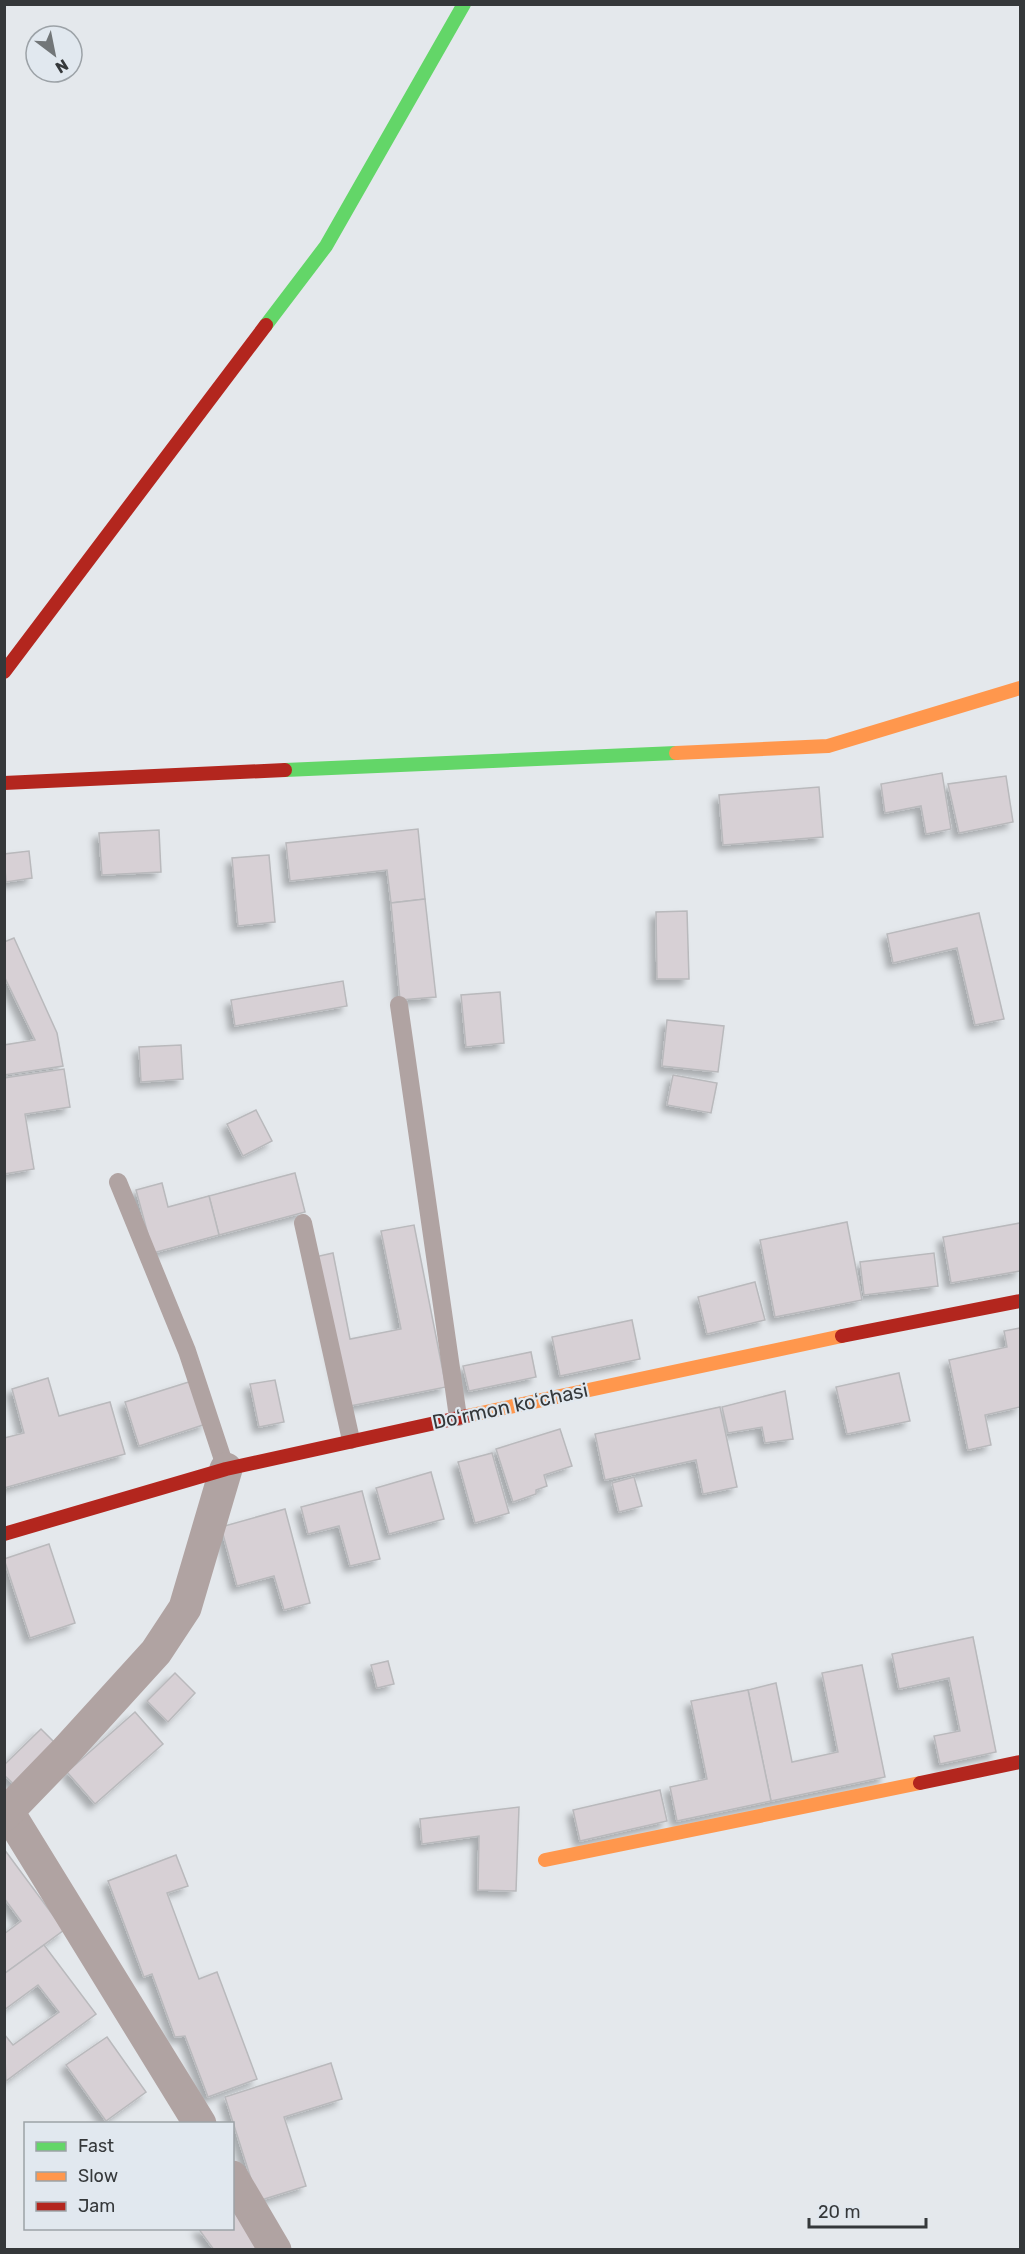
<svg xmlns="http://www.w3.org/2000/svg" width="1025" height="2254" font-family="Rubik,sans-serif">
<style>
.building{fill:#d7d0d5;stroke:#b9b9bc;stroke-width:1.5;filter:url(#shadow)}
.lines{fill:none;stroke-linecap:round;stroke-linejoin:round}
.lane{stroke:#b0a3a2;stroke-width:18}
.street{stroke:#b0a3a2;stroke-width:33}
.fast{stroke:#63d668;stroke-width:14}
.slow{stroke:#ff974d;stroke-width:14}
.jam{stroke:#b3261e;stroke-width:14}
.labels{text-anchor:middle;dominant-baseline:central;stroke-width:4.5;stroke-linejoin:round;paint-order:stroke}
.street-label{font-size:20px;fill:#35383a;stroke:#e1e8ef}
</style>
<defs>
<filter id="shadow"><feDropShadow dx="-5.5" dy="5.5" stdDeviation="3" flood-color="#0004"/></filter>
</defs>
<rect width="100%" height="100%" fill="#e4e8ec"/>
<!-- building -->
<g class="building">
<path d="M 942,773 L 951,829 L 926,834 L 921,806 L 885,813 L 881,784 Z"/>
<path d="M 1006,776 L 1013,822 L 959,833 L 948,784 Z"/>
<path d="M 819,787 L 823,837 L 723,845 L 719,795 Z"/>
<path d="M 418,829 L 425,899 L 391,903 L 387,870 L 290,881 L 286,843 Z"/>
<path d="M 159,830 L 161,872 L 102,875 L 99,833 Z"/>
<path d="M 29,851 L 32,878 L 6,882 L 4,854 Z"/>
<path d="M 269,855 L 275,922 L 238,926 L 232,858 Z"/>
<path d="M 425,899 L 436,997 L 400,1000 L 391,903 Z"/>
<path d="M 687,911 L 689,979 L 657,979 L 656,912 Z"/>
<path d="M 979,913 L 1004,1019 L 975,1025 L 957,948 L 893,963 L 887,934 Z"/>
<path d="M 14,938 L 57,1033 L 63,1066 L 4,1075 L 4,1045 L 35,1040 L 4,976 L 4,942 Z"/>
<path d="M 343,981 L 347,1006 L 235,1026 L 231,1000 Z"/>
<path d="M 500,992 L 504,1043 L 466,1047 L 461,995 Z"/>
<path d="M 667,1020 L 724,1026 L 718,1072 L 662,1066 Z"/>
<path d="M 181,1045 L 183,1079 L 141,1082 L 139,1047 Z"/>
<path d="M 64,1069 L 70,1107 L 25,1114 L 34,1169 L 4,1174 L 4,1078 Z"/>
<path d="M 673,1075 L 717,1083 L 711,1113 L 667,1105 Z"/>
<path d="M 256,1110 L 272,1141 L 243,1156 L 227,1124 Z"/>
<path d="M 295,1173 L 305,1212 L 219,1235 L 209,1196 Z"/>
<path d="M 162,1183 L 168,1207 L 209,1196 L 219,1235 L 153,1253 L 136,1190 Z"/>
<path d="M 847,1222 L 862,1300 L 775,1317 L 760,1240 Z"/>
<path d="M 1020,1223 L 1020,1271 L 951,1283 L 943,1237 Z"/>
<path d="M 414,1225 L 446,1387 L 345,1407 L 315,1257 L 333,1253 L 350,1339 L 401,1329 L 381,1231 Z"/>
<path d="M 934,1253 L 938,1286 L 864,1295 L 860,1262 Z"/>
<path d="M 755,1282 L 765,1320 L 707,1334 L 698,1297 Z"/>
<path d="M 632,1320 L 640,1359 L 560,1376 L 552,1337 Z"/>
<path d="M 1020,1328 L 1020,1407 L 985,1415 L 991,1445 L 968,1450 L 949,1360 L 1007,1347 L 1004,1331 Z"/>
<path d="M 531,1352 L 536,1377 L 469,1391 L 463,1366 Z"/>
<path d="M 899,1373 L 910,1421 L 847,1434 L 836,1387 Z"/>
<path d="M 48,1378 L 59,1416 L 110,1402 L 125,1454 L 4,1488 L 4,1438 L 24,1433 L 12,1389 Z"/>
<path d="M 275,1380 L 284,1422 L 259,1427 L 250,1384 Z"/>
<path d="M 192,1381 L 206,1424 L 139,1446 L 125,1402 Z"/>
<path d="M 785,1391 L 793,1439 L 765,1443 L 762,1427 L 728,1433 L 722,1407 Z"/>
<path d="M 720,1407 L 737,1487 L 703,1494 L 696,1460 L 605,1480 L 595,1434 Z"/>
<path d="M 560,1429 L 572,1466 L 544,1475 L 547,1486 L 536,1490 L 536,1494 L 513,1502 L 496,1449 Z"/>
<path d="M 492,1453 L 509,1513 L 475,1523 L 458,1462 Z"/>
<path d="M 431,1472 L 444,1519 L 389,1534 L 376,1488 Z"/>
<path d="M 634,1477 L 642,1506 L 619,1512 L 612,1483 Z"/>
<path d="M 362,1491 L 380,1559 L 350,1566 L 339,1526 L 308,1534 L 301,1507 Z"/>
<path d="M 285,1509 L 310,1603 L 284,1610 L 274,1576 L 237,1586 L 221,1527 Z"/>
<path d="M 49,1544 L 75,1623 L 30,1638 L 4,1559 Z"/>
<path d="M 973,1637 L 996,1752 L 940,1764 L 934,1736 L 960,1731 L 949,1678 L 899,1689 L 892,1654 Z"/>
<path d="M 388,1661 L 394,1684 L 377,1688 L 371,1665 Z"/>
<path d="M 862,1665 L 885,1777 L 771,1801 L 748,1690 L 776,1683 L 792,1762 L 838,1752 L 822,1673 Z"/>
<path d="M 175,1673 L 195,1693 L 168,1722 L 147,1701 Z"/>
<path d="M 748,1690 L 771,1801 L 677,1821 L 670,1787 L 707,1779 L 691,1701 Z"/>
<path d="M 135,1712 L 163,1744 L 95,1804 L 67,1772 Z"/>
<path d="M 41,1729 L 62,1750 L 21,1791 L 4,1775 L 4,1765 Z"/>
<path d="M 660,1790 L 667,1821 L 580,1841 L 573,1810 Z"/>
<path d="M 519,1807 L 516,1891 L 478,1890 L 479,1836 L 422,1844 L 420,1819 Z"/>
<path d="M 4,1849 L 64,1930 L 4,1974 L 4,1934 L 21,1921 L 4,1898 Z"/>
<path d="M 176,1855 L 188,1886 L 167,1893 L 199,1979 L 217,1972 L 257,2079 L 208,2097 L 185,2036 L 175,2037 L 152,1974 L 144,1977 L 108,1881 Z"/>
<path d="M 44,1945 L 96,2014 L 6,2081 L 4,2034 L 13,2045 L 59,2012 L 38,1985 L 4,2010 L 4,1974 Z"/>
<path d="M 107,2037 L 146,2092 L 106,2121 L 66,2065 Z"/>
<path d="M 331,2063 L 342,2099 L 284,2117 L 306,2186 L 258,2201 L 225,2097 Z"/>
<path d="M 232,2209 L 262,2250 L 214,2250 L 198,2228 L 232,2228 Z"/>
</g>
<g class="lines">
<!-- lane -->
<g class="lane">
<path d="M 399,1005 L 458,1417"/>
<path d="M 118,1182 L 187,1351 L 226,1469"/>
<path d="M 303,1223 L 351,1440"/>
</g>
<!-- street -->
<g class="street">
<path d="M 8,1812 L 200,2124"/>
<path d="M 4,1815 L 65,1752 L 156,1652 L 185,1608 L 226,1469"/>
<path d="M 232,2177 L 275,2250"/>
</g>
<!-- fast -->
<g class="fast">
<path d="M 266,325 L 326,246 L 464,4"/>
<path d="M 285,770 L 676,753"/>
</g>
<!-- slow -->
<g class="slow">
<path d="M 676,753 L 828,746 L 1020,688"/>
<path d="M 467,1416 L 842,1336"/>
<path d="M 545,1860 L 920,1783"/>
</g>
<!-- jam -->
<g class="jam">
<path d="M 4,672 L 266,325"/>
<path d="M 4,783 L 285,770"/>
<path d="M 842,1336 L 1020,1301"/>
<path d="M 4,1534 L 226,1469 L 467,1416"/>
<path d="M 920,1783 L 1020,1762"/>
</g>
</g>
<g class="labels">
<!-- street labels -->
<g class="street-label">
<text transform="translate(510 1406) rotate(-12)">Doʻrmon koʻchasi</text>
</g>
</g>
<!-- border -->
<rect width="1025" height="2254" fill="none" stroke="#35383a" stroke-width="12"/>
<!-- legend -->
<rect x="24" y="2122" width="210" height="108" fill="#e1e8ef" stroke="#9ca2a7" stroke-width="1.5"/>
<rect x="36" y="2142" width="30" height="9" fill="#63d668" stroke="#9ca2a7" stroke-width="1.5"/>
<text x="78" y="2152" font-size="18" fill="#35383a">Fast</text>
<rect x="36" y="2172" width="30" height="9" fill="#ff974d" stroke="#9ca2a7" stroke-width="1.5"/>
<text x="78" y="2182" font-size="18" fill="#35383a">Slow</text>
<rect x="36" y="2202" width="30" height="9" fill="#b3261e" stroke="#9ca2a7" stroke-width="1.5"/>
<text x="78" y="2212" font-size="18" fill="#35383a">Jam</text>
<!-- north arrow -->
<g transform="translate(54 54) rotate(148)"><circle r="28" fill="#e1e8ef" stroke="#9ca2a7" stroke-width="1.5"/>
<path d="M0-4.5L10 22L0 15L-10 22Z" fill="#727678"/>
<text y="-9" font-size="16" font-weight="bold" text-anchor="middle" fill="#35383a">N</text>
</g>
<!-- scale -->
<path d="M809 2218v9h117v-9" fill="none" stroke="#35383a" stroke-width="3"/>
<text x="818" y="2218" font-size="18" fill="#35383a" stroke="#e1e8ef" stroke-width="4.5" paint-order="stroke">20 m</text>
</svg>
